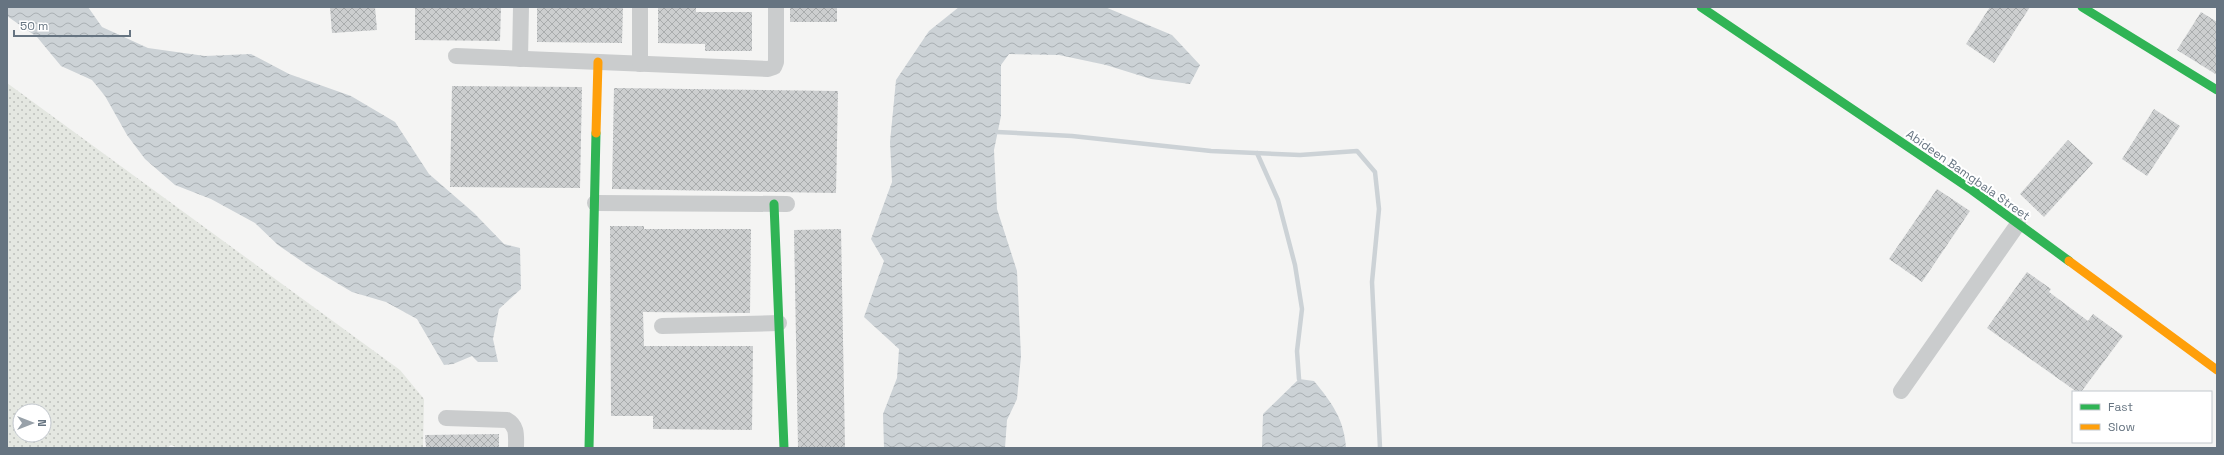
<svg xmlns="http://www.w3.org/2000/svg" width="2224" height="455" font-family="'Space Grotesk',sans-serif">
<style>
.grass{fill:url(#grass-dots);fill-rule:evenodd}
.water{fill:url(#water-waves)}
.lines{fill:none;stroke-linecap:round;stroke-linejoin:round}
.stream{stroke:#ccd2d6;stroke-width:4.5}
.building{fill:url(#building-cross-hatch)}
.street{stroke:#cacccd;stroke-width:16}
.fast{stroke:#30b455;stroke-width:9}
.slow{stroke:#ff9f0a;stroke-width:9}
.labels{text-anchor:middle;dominant-baseline:central;stroke-width:4;stroke-linejoin:round;paint-order:stroke}
.street-label{font-size:12px;fill:#667481;stroke:#fff}
</style>
<defs>
<pattern id="grass-dots" width="8" height="8" patternUnits="userSpaceOnUse"><rect width="8" height="8" fill="#e4e7e1"/><path d="M2 2h.1M6 6h.1" fill="none" stroke="#bdc0bc" stroke-width="1.8" stroke-linecap="round"/></pattern>
<pattern id="water-waves" width="16" height="10" patternUnits="userSpaceOnUse"><rect width="16" height="10" fill="#ccd2d6"/><path d="M0 5q4-4 8 0t8 0" fill="none" stroke="#a9afb3"/></pattern>
<pattern id="building-cross-hatch" width="8" height="8" patternUnits="userSpaceOnUse"><rect width="8" height="8" fill="#cccecf"/><path d="M0 0l8 8M0 8l8-8" fill="none" stroke="#a9acad"/></pattern>
</defs>
<rect width="100%" height="100%" fill="#f4f4f3"/>
<!-- grass -->
<path class="grass" d="M 7,83 L 400,370 L 424,399 L 423,448 L 178,448 L 171,445 L 167,448 L 7,448 ZM 20,411 L 44,411 L 44,435 L 20,435 Z"/>
<!-- water -->
<g class="water">
<path d="M 7,7 L 88,7 L 102,27 L 148,48 L 205,56 L 251,54 L 289,74 L 351,96 L 395,122 L 429,174 L 474,213 L 504,244 L 520,248 L 521,289 L 499,309 L 493,339 L 498,362 L 478,362 L 472,356 L 453,364 L 444,365 L 417,319 L 386,302 L 352,292 L 310,267 L 278,245 L 255,223 L 211,199 L 175,185 L 145,159 L 127,135 L 105,96 L 92,80 L 61,66 L 37,37 L 7,16 Z"/>
<path d="M 959,7 L 1105,7 L 1172,35 L 1200,65 L 1190,84 L 1151,79 L 1106,65 L 1059,55 L 1009,54 L 1001,65 L 1001,116 L 994,150 L 997,209 L 1017,271 L 1021,356 L 1017,399 L 1007,420 L 1005,448 L 884,448 L 883,414 L 897,378 L 899,349 L 864,317 L 884,261 L 871,239 L 892,182 L 890,142 L 896,80 L 929,31 Z"/>
<path d="M 1299,379 L 1314,381 C 1332,403 1344,419 1346,448 L 1262,448 L 1263,414 Z"/>
</g>
<g class="lines">
<!-- stream -->
<g class="stream">
<path d="M 997,132 L 1072,136 L 1211,151 L 1300,155 L 1357,151 L 1375,172 L 1379,209 L 1372,282 L 1380,448"/>
<path d="M 1257,153 L 1278,200 L 1295,265 L 1302,309 L 1297,351 L 1299,379"/>
</g>
</g>
<!-- building -->
<g class="building">
<path d="M 330,7 L 375,7 L 377,30 L 332,33 Z"/>
<path d="M 415,7 L 501,7 L 500,41 L 415,40 Z"/>
<path d="M 537,7 L 623,7 L 622,43 L 537,42 Z"/>
<path d="M 658,7 L 696,7 L 696,12 L 752,12 L 752,51 L 705,51 L 705,44 L 658,43 Z"/>
<rect x="790" y="7" width="47" height="15"/>
<path d="M 1990,7 L 2030,7 L 1994,63 L 1966,44 Z"/>
<path d="M 2201,12 L 2217,22 L 2217,75 L 2177,50 Z"/>
<path d="M 452,86 L 582,87 L 580,188 L 450,187 Z"/>
<path d="M 614,88 L 838,91 L 836,193 L 612,189 Z"/>
<path d="M 2154,109 L 2180,126 L 2147,176 L 2122,159 Z"/>
<path d="M 2068,140 L 2093,163 L 2044,217 L 2020,194 Z"/>
<path d="M 1937,189 L 1970,211 L 1922,282 L 1889,259 Z"/>
<path d="M 610,226 L 644,226 L 644,229 L 751,229 L 750,313 L 643,312 L 644,346 L 753,346 L 752,430 L 653,429 L 653,416 L 611,416 Z"/>
<path d="M 841,229 L 845,448 L 798,448 L 794,230 Z"/>
<path d="M 2027,272 L 2051,289 L 2049,292 L 2088,321 L 2093,314 L 2123,336 L 2081,392 L 2077,392 L 1987,328 Z"/>
<path d="M 499,434 L 499,448 L 426,448 L 425,435 Z"/>
</g>
<g class="lines">
<!-- street -->
<g class="street">
<path d="M 456,56 L 768,69 L 774,67 L 776,62 L 776,7"/>
<path d="M 520,59 L 521,7"/>
<path d="M 640,64 L 640,7"/>
<path d="M 595,203 L 787,204"/>
<path d="M 662,326 L 779,323"/>
<path d="M 1901,391 L 2018,224"/>
<path d="M 446,418 L 507,420 C 518,426 516,437 516,448"/>
</g>
<!-- fast -->
<g class="fast">
<path d="M 1701,7 L 1972,190 L 2069,261"/>
<path d="M 2082,7 L 2217,90"/>
<path d="M 774,204 L 784,448"/>
<path d="M 589,448 L 596,133"/>
</g>
<!-- slow -->
<g class="slow">
<path d="M 596,133 L 598,62"/>
<path d="M 2069,261 L 2217,370"/>
</g>
</g>
<g class="labels">
<!-- street labels -->
<g class="street-label">
<text transform="translate(1968 175) rotate(35)">Abideen Bamgbala Street</text>
</g>
</g>
<!-- border -->
<rect width="2224" height="455" fill="none" stroke="#667481" stroke-width="16"/>
<!-- legend -->
<rect x="2072" y="391" width="140" height="52" fill="#ffffff" stroke="#c2c7cd"/>
<rect x="2080" y="404" width="20" height="6" fill="#30b455" stroke="#c2c7cd"/>
<text x="2108" y="411" font-size="12" fill="#667481">Fast</text>
<rect x="2080" y="424" width="20" height="6" fill="#ff9f0a" stroke="#c2c7cd"/>
<text x="2108" y="431" font-size="12" fill="#667481">Slow</text>
<!-- north arrow -->
<g transform="translate(32 423) rotate(90)"><circle r="19" fill="#ffffff" stroke="#c2c7cd"/>
<path d="M0-3L7 15L0 10L-7 15Z" fill="#98a1a9"/>
<text y="-6" font-size="11" font-weight="bold" text-anchor="middle" fill="#667481">N</text>
</g>
<!-- scale -->
<path d="M14 30v6h116v-6" fill="none" stroke="#667481" stroke-width="2"/>
<text x="20" y="30" font-size="12" fill="#667481" stroke="#ffffff" stroke-width="3" paint-order="stroke">50 m</text>
</svg>
